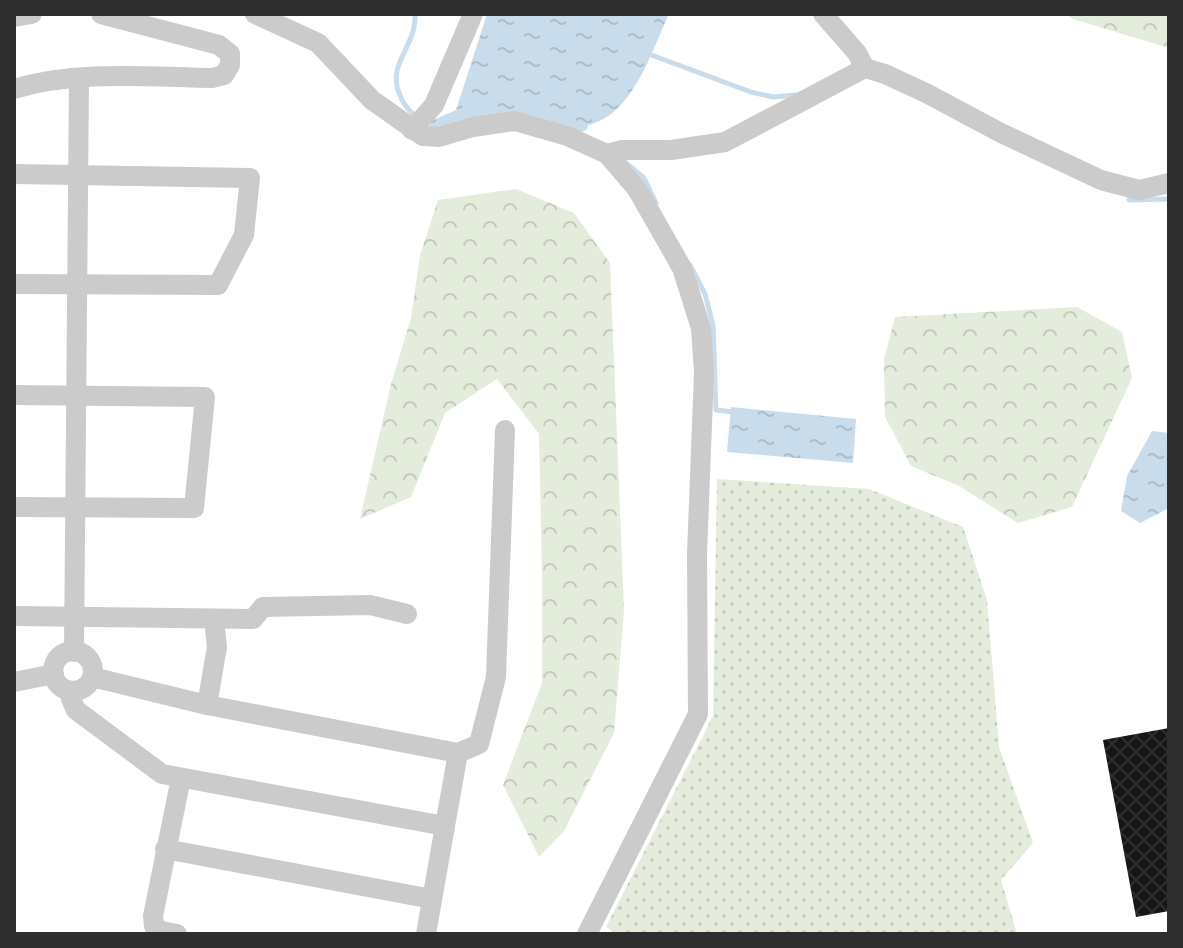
<svg xmlns="http://www.w3.org/2000/svg" width="1183" height="948" font-family="'Fira Sans Condensed',sans-serif">
<style>
.green{fill:url(#green-dots)}
.forest{fill:url(#forest-crowns)}
.water{fill:url(#water-ripples)}
.lines{fill:none;stroke-linecap:round;stroke-linejoin:round}
.stream{stroke:#c9dceb;stroke-width:5}
.building{fill:url(#building-cross-hatch)}
.minor{stroke:#cbcbcb;stroke-width:20}
</style>
<defs>
<pattern id="green-dots" width="8" height="8" patternUnits="userSpaceOnUse" patternTransform="scale(2)"><rect width="8" height="8" fill="#e4ecdc"/><path d="M2 2h.1M6 6h.1" fill="none" stroke="#c4cbbd" stroke-width="1.8" stroke-linecap="round"/></pattern>
<pattern id="forest-crowns" width="20" height="18" patternUnits="userSpaceOnUse" patternTransform="scale(2)"><rect width="20" height="18" fill="#e4ecdc"/><path d="M2 6a3 3 0 1 1 6 0M12 15a3 3 0 1 1 6 0" fill="none" stroke="#c4cbbd"/></pattern>
<pattern id="water-ripples" width="26" height="14" patternUnits="userSpaceOnUse" patternTransform="scale(2)"><rect width="26" height="14" fill="#c9dceb"/><path d="M2 4q2-2 4 0t4 0M15 11q2-2 4 0t4 0" fill="none" stroke="#adbdca"/></pattern>
<pattern id="building-cross-hatch" width="8" height="8" patternUnits="userSpaceOnUse" patternTransform="scale(2)"><rect width="8" height="8" fill="#151515"/><path d="M0 0l8 8M0 8l8-8" fill="none" stroke="#2f2f2f"/></pattern>
</defs>
<rect width="100%" height="100%" fill="#fff"/>
<!-- green -->
<path class="green" d="M 717,479 L 869,489 L 963,527 L 987,600 L 999,747 L 1033,843 L 1001,880 L 1017,934 L 617,934 L 606,927 L 713,716 Z"/>
<!-- forest -->
<g class="forest">
<path d="M 1066,14 L 1169,14 L 1169,48 L 1073,19 Z"/>
<path d="M 516,189 L 574,213 L 610,263 L 624,610 L 614,733 L 564,831 L 539,857 L 503,785 L 542,683 L 542,577 L 539,434 L 497,379 L 445,413 L 411,497 L 360,519 L 391,384 L 411,318 L 420,255 L 438,200 Z"/>
<path d="M 1077,307 L 1122,332 L 1132,378 L 1072,507 L 1018,523 L 959,486 L 911,466 L 885,417 L 884,359 L 895,317 Z"/>
</g>
<!-- water -->
<g class="water">
<path d="M 487,14 L 669,14 C 651,52 633,115 588,125 L 587,129 L 582,132 L 513,115 L 429,132 L 431,121 L 456,110 Z"/>
<path d="M 731,407 L 856,419 L 853,463 L 727,452 Z"/>
<path d="M 1152,431 L 1169,433 L 1169,508 L 1140,523 L 1121,511 L 1127,476 Z"/>
</g>
<g class="lines">
<!-- stream -->
<g class="stream">
<path d="M 415,14 C 417,46 387,63 399,93 C 403,104 408,111 418,118"/>
<path d="M 646,53 L 751,92 L 773,97 L 796,95"/>
<path d="M 625,162 L 644,178 L 656,203"/>
<path d="M 1129,200 L 1169,199"/>
<path d="M 690,265 L 705,294 L 713,325 L 716,410 L 733,412"/>
</g>
</g>
<!-- building -->
<path class="building" d="M 1169,728 L 1169,911 L 1136,917 L 1103,740 Z"/>
<g class="lines">
<!-- minor -->
<g class="minor">
<path d="M 255,14 L 318,43 L 372,100 L 423,136 L 439,137 L 473,127 L 515,121 L 567,136 L 607,154 L 637,189 L 682,268 L 701,328 L 704,372 L 697,554 L 698,714 L 587,934"/>
<path d="M 823,14 L 857,53 L 865,68"/>
<path d="M 14,17 L 32,14"/>
<path d="M 14,89 C 77,70 147,77 212,78 L 224,75 L 230,65 L 230,54 L 219,45 L 101,14"/>
<path d="M 412,130 L 434,105 L 473,14"/>
<path d="M 607,154 L 622,150 L 671,150 L 725,142 L 865,68 L 885,74 L 926,93 L 1001,133 L 1101,180 L 1139,190 L 1169,183"/>
<path d="M 14,174 L 250,178 L 244,235 L 218,285 L 14,284"/>
<path d="M 14,395 L 205,397 L 194,508 L 14,507"/>
<path d="M 14,616 L 253,619 L 263,607 L 370,605 L 407,614"/>
<circle cx="73" cy="671" r="20"/>
<path d="M 74,652 L 79,78"/>
<path d="M 92,677 L 207,705 L 458,753"/>
<path d="M 14,682 L 54,674"/>
<path d="M 71,691 L 71,699 L 76,710 L 162,774 L 445,826 L 426,934"/>
<path d="M 207,705 L 217,647 L 214,619"/>
<path d="M 445,826 L 458,753 L 479,744 L 496,677 L 505,430"/>
<path d="M 165,849 L 432,899"/>
<path d="M 177,934 L 161,931 L 154,926 L 153,916 L 181,778"/>
</g>
</g>
<!-- border -->
<rect width="1183" height="948" fill="none" stroke="#2e2e2e" stroke-width="32"/>
</svg>
